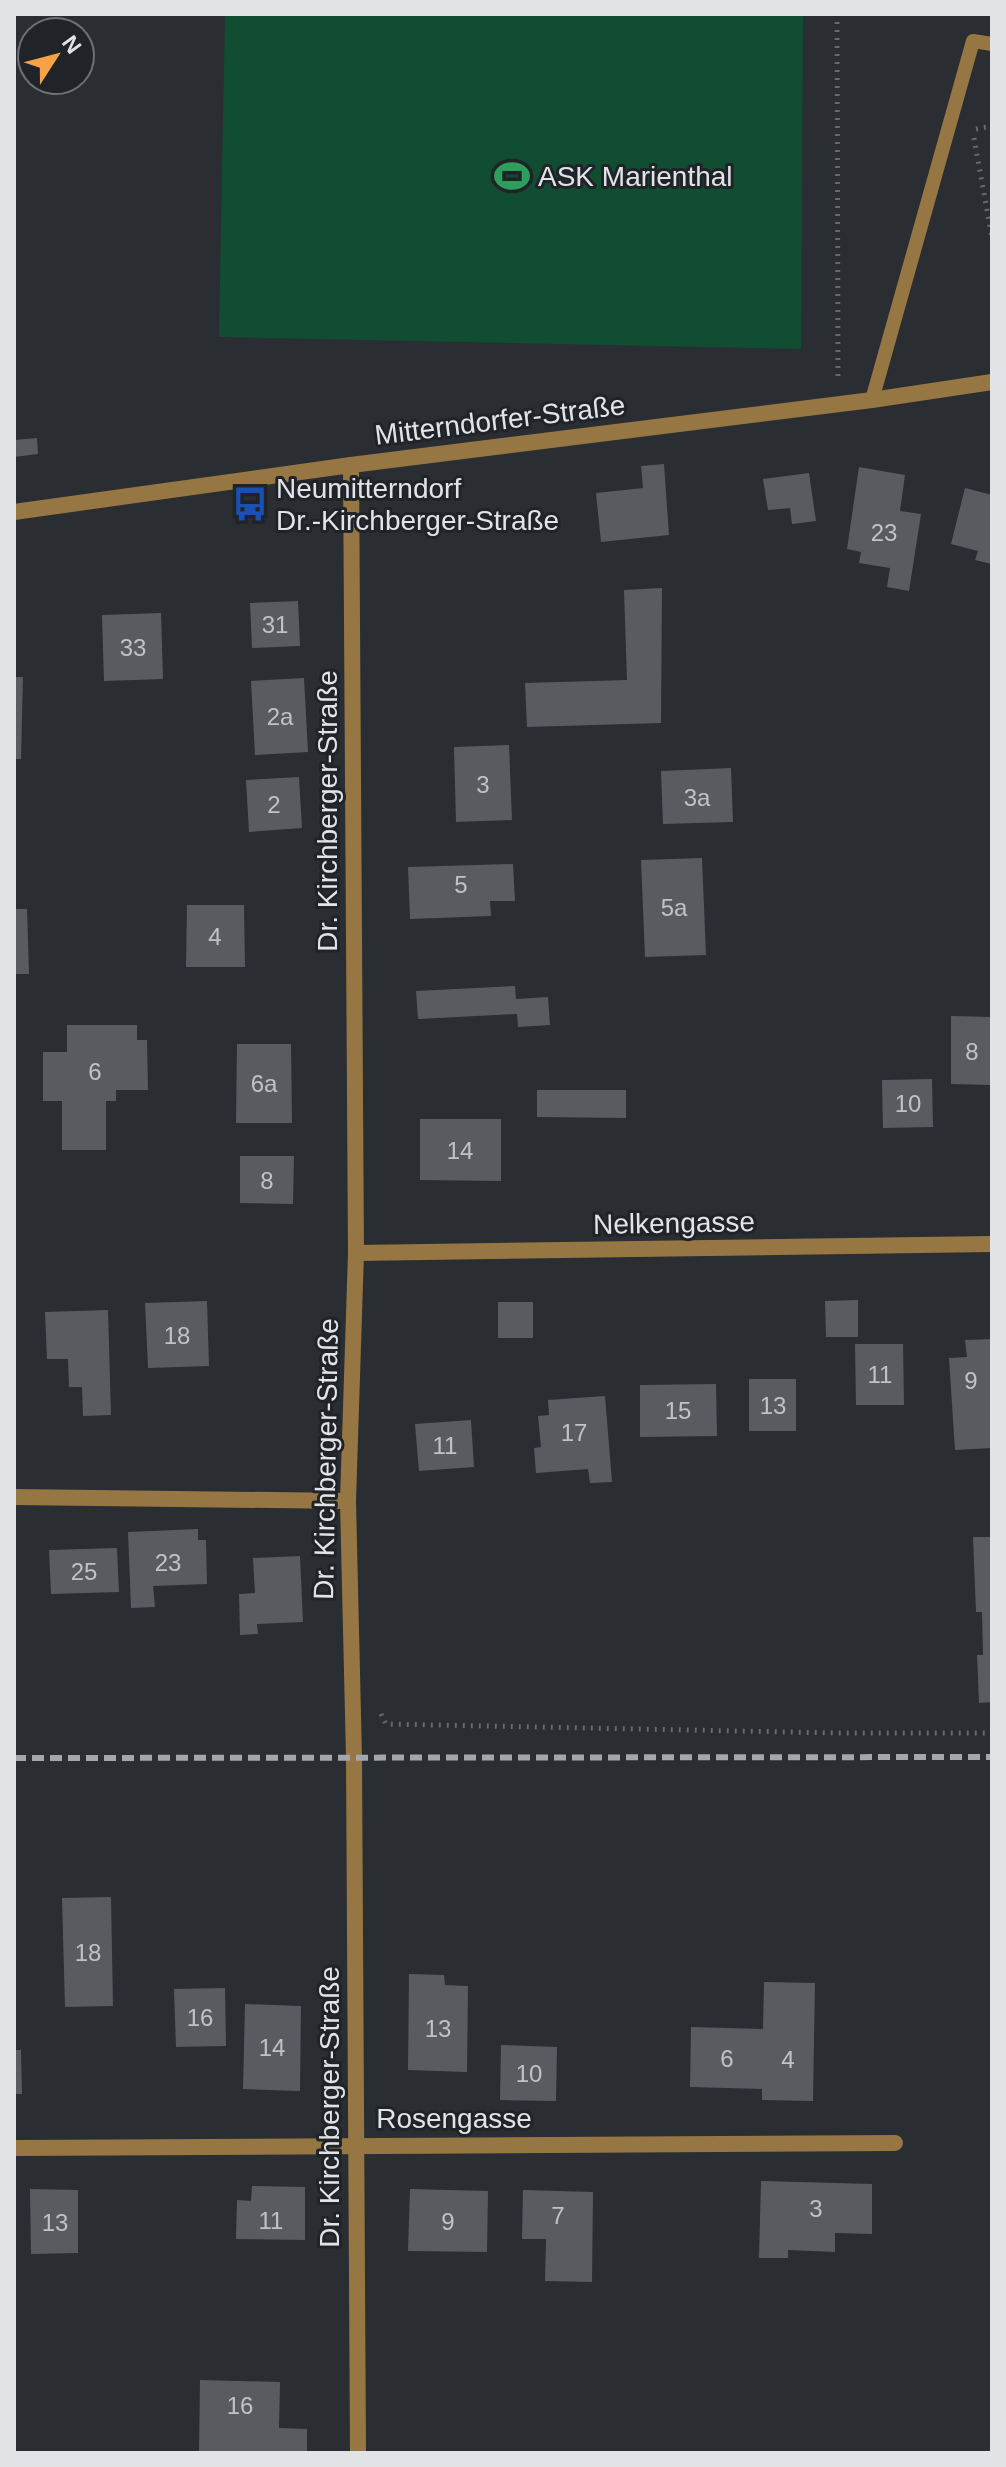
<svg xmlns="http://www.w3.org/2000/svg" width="1006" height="2467" font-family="Arial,sans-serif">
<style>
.green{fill:#114d32}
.building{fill:#585c61}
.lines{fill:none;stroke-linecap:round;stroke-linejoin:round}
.path{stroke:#65686c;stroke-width:5;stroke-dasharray:2 6;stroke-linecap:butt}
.service{stroke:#967743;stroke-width:14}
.minor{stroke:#967743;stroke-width:16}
.tertiary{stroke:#967743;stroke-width:16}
.rail{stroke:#a4a7aa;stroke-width:6;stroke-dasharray:12 6;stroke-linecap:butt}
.labels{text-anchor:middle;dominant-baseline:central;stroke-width:6;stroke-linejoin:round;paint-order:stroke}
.number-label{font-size:24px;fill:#bfc2c6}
.poi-label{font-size:28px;fill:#e1e4e7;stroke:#202428;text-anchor:start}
.street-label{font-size:28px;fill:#e1e4e7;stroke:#202428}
</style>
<rect width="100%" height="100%" fill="#2a2d32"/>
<!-- green -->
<path class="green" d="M 225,14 L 803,14 L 801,349 L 219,337 Z"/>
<!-- building -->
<g class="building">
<path d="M 37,438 L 38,454 L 14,457 L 14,440 Z"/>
<path d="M 664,464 L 669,535 L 601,542 L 596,493 L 643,488 L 641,466 Z"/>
<path d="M 859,467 L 905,475 L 900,511 L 921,514 L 909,591 L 887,587 L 890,568 L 859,563 L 861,552 L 847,549 Z"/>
<path d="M 809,473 L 816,521 L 792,524 L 790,508 L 768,510 L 763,479 Z"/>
<path d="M 965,488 L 992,495 L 992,564 L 975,560 L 978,551 L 951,544 Z"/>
<path d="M 662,588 L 661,723 L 527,727 L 525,683 L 627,680 L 624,590 Z"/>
<path d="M 298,601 L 300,646 L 252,648 L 250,603 Z"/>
<path d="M 161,613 L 163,679 L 104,681 L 102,615 Z"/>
<path d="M 14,677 L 23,677 L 21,759 L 14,759 Z"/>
<path d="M 304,678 L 308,752 L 255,755 L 251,681 Z"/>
<path d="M 509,745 L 512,820 L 456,822 L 454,747 Z"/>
<path d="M 731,768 L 733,822 L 663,824 L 661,771 Z"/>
<path d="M 299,777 L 302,828 L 249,832 L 246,780 Z"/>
<path d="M 702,858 L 706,955 L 645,957 L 641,860 Z"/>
<path d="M 513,864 L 515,901 L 490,901 L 491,916 L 410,919 L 408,867 Z"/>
<path d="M 187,905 L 244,905 L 245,967 L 186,967 Z"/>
<path d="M 14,909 L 27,909 L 29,974 L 14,974 Z"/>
<path d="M 515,986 L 516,999 L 548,997 L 550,1025 L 518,1027 L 517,1014 L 418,1019 L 416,991 Z"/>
<path d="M 951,1016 L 992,1017 L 992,1085 L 951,1084 Z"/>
<path d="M 67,1025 L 137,1025 L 137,1040 L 147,1040 L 148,1090 L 116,1090 L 116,1101 L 106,1101 L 106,1150 L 62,1150 L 62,1101 L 43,1101 L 43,1052 L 67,1052 Z"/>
<path d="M 237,1044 L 291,1044 L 292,1123 L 236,1123 Z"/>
<path d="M 932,1079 L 933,1127 L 883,1128 L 882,1080 Z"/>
<path d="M 537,1090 L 626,1090 L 626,1118 L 537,1117 Z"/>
<path d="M 420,1119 L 501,1119 L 501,1181 L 420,1180 Z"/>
<path d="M 240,1156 L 294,1156 L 293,1204 L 240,1203 Z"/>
<path d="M 858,1300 L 858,1337 L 826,1337 L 825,1301 Z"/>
<path d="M 207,1301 L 209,1366 L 148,1368 L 145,1303 Z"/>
<rect x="498" y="1302" width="35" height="36"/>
<path d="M 108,1310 L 111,1415 L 83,1416 L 82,1387 L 69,1387 L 68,1359 L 47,1359 L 45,1312 Z"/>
<path d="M 992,1339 L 992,1448 L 955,1450 L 949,1358 L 967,1357 L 965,1340 Z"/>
<path d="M 855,1344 L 903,1344 L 904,1405 L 856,1405 Z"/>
<rect x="749" y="1379" width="47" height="52"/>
<path d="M 716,1384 L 717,1436 L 640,1437 L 640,1385 Z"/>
<path d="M 605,1396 L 612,1482 L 590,1483 L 588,1469 L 536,1473 L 534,1448 L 541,1447 L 538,1416 L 549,1415 L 548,1400 Z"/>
<path d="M 471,1420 L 474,1467 L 419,1471 L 415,1424 Z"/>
<path d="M 198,1529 L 198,1540 L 206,1540 L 207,1584 L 153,1586 L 155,1607 L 131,1608 L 128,1532 Z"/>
<path d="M 973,1537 L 992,1537 L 992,1702 L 979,1703 L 977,1655 L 983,1655 L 982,1612 L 976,1612 Z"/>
<path d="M 117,1548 L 119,1592 L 51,1594 L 49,1550 Z"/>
<path d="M 300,1556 L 303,1622 L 257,1624 L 258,1634 L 240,1635 L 239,1594 L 255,1593 L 253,1558 Z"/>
<path d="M 111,1897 L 113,2006 L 65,2007 L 62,1898 Z"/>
<path d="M 409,1974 L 444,1975 L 445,1985 L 468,1986 L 467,2072 L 408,2070 Z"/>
<path d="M 764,1982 L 815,1983 L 813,2101 L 762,2100 L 762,2089 L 690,2087 L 691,2027 L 763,2029 Z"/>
<path d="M 225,1988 L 226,2046 L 176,2047 L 174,1989 Z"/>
<path d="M 245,2004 L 301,2006 L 300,2091 L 243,2089 Z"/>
<path d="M 501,2045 L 557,2047 L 556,2101 L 500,2100 Z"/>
<path d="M 14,2050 L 21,2050 L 22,2094 L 14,2094 Z"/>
<path d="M 761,2181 L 872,2184 L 872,2234 L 835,2233 L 835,2252 L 788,2250 L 788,2258 L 759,2258 Z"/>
<path d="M 252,2186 L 305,2187 L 305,2240 L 236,2239 L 237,2200 L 251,2201 Z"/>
<path d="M 30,2189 L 78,2190 L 78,2253 L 31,2254 Z"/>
<path d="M 410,2189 L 488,2191 L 487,2252 L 408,2251 Z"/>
<path d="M 523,2190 L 593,2192 L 592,2282 L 545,2281 L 546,2239 L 522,2239 Z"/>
<path d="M 200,2380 L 280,2382 L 279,2428 L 307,2429 L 307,2453 L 199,2453 Z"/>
</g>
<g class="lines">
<!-- path -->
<g class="path">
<path d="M 837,14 L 838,377"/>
<path d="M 976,129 L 992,126"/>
<path d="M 974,138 L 992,238"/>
<path d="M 381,1714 L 386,1724 L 838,1733 L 992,1733"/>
</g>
<!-- service -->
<path class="service" d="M 872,400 L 973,41 L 992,44"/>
<!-- minor -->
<g class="minor">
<path d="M 351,465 L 356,1253 L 348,1501 L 354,1758 L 358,2453"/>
<path d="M 356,1253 L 992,1244"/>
<path d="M 14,1497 L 348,1501"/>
<path d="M 14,2148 L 895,2143"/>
</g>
<!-- tertiary -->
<path class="tertiary" d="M 14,512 L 351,465 L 872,400 L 992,382"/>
<!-- rail -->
<path class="rail" d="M 14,1758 L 992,1757"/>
</g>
<!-- icons -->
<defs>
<g id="stadium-bare" transform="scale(2.76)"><path d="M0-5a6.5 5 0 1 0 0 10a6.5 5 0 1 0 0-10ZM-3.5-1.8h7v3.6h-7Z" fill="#2e9e5b" stroke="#202428" stroke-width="2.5" paint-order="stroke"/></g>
<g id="bus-bare" transform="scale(2.76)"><path d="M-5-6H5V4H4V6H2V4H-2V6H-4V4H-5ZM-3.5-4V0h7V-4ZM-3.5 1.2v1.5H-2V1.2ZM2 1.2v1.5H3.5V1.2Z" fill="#1a4fb4" stroke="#202428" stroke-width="2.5" paint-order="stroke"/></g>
</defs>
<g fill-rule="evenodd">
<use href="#stadium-bare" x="512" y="176"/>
<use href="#bus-bare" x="250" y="504"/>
</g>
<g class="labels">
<!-- number labels -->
<g class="number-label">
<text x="884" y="532">23</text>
<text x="275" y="624">31</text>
<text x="133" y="647">33</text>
<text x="280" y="716">2a</text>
<text x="483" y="784">3</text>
<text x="697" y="797">3a</text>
<text x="274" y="804">2</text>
<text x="461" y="884">5</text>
<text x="674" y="907">5a</text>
<text x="215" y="936">4</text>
<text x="972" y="1051">8</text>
<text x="95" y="1071">6</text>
<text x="264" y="1083">6a</text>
<text x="908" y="1103">10</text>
<text x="460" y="1150">14</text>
<text x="267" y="1180">8</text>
<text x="177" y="1335">18</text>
<text x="880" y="1374">11</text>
<text x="971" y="1380">9</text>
<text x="773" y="1405">13</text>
<text x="678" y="1410">15</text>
<text x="574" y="1432">17</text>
<text x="445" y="1445">11</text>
<text x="168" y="1562">23</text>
<text x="84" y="1571">25</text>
<text x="88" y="1952">18</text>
<text x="200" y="2017">16</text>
<text x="438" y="2028">13</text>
<text x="272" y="2047">14</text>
<text x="727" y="2058">6</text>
<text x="788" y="2059">4</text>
<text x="529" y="2073">10</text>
<text x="816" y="2208">3</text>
<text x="558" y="2215">7</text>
<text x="271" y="2220">11</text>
<text x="448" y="2221">9</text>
<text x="55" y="2222">13</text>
<text x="240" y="2405">16</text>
</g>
<!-- poi labels -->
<g class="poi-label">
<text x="538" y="176">ASK Marienthal</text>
<text x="276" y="488">Neumitterndorf<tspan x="276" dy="32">Dr.-Kirchberger-Straße</tspan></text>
</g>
<!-- street labels -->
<g class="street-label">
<text transform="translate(500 420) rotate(-7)">Mitterndorfer-Straße</text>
<text transform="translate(327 811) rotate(-90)">Dr. Kirchberger-Straße</text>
<text transform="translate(674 1223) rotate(-1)">Nelkengasse</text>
<text transform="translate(326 1459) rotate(-89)">Dr. Kirchberger-Straße</text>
<text transform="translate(329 2107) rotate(-90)">Dr. Kirchberger-Straße</text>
<text x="454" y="2118">Rosengasse</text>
</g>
</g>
<!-- border -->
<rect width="1006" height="2467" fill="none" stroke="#e1e4e7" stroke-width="32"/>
<!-- north arrow -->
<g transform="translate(56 56) rotate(54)"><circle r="38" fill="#202428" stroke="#6d7174" stroke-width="2"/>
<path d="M0-6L14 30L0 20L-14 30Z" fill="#f6a247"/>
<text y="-12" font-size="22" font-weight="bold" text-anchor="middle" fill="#e1e4e7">N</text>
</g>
</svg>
